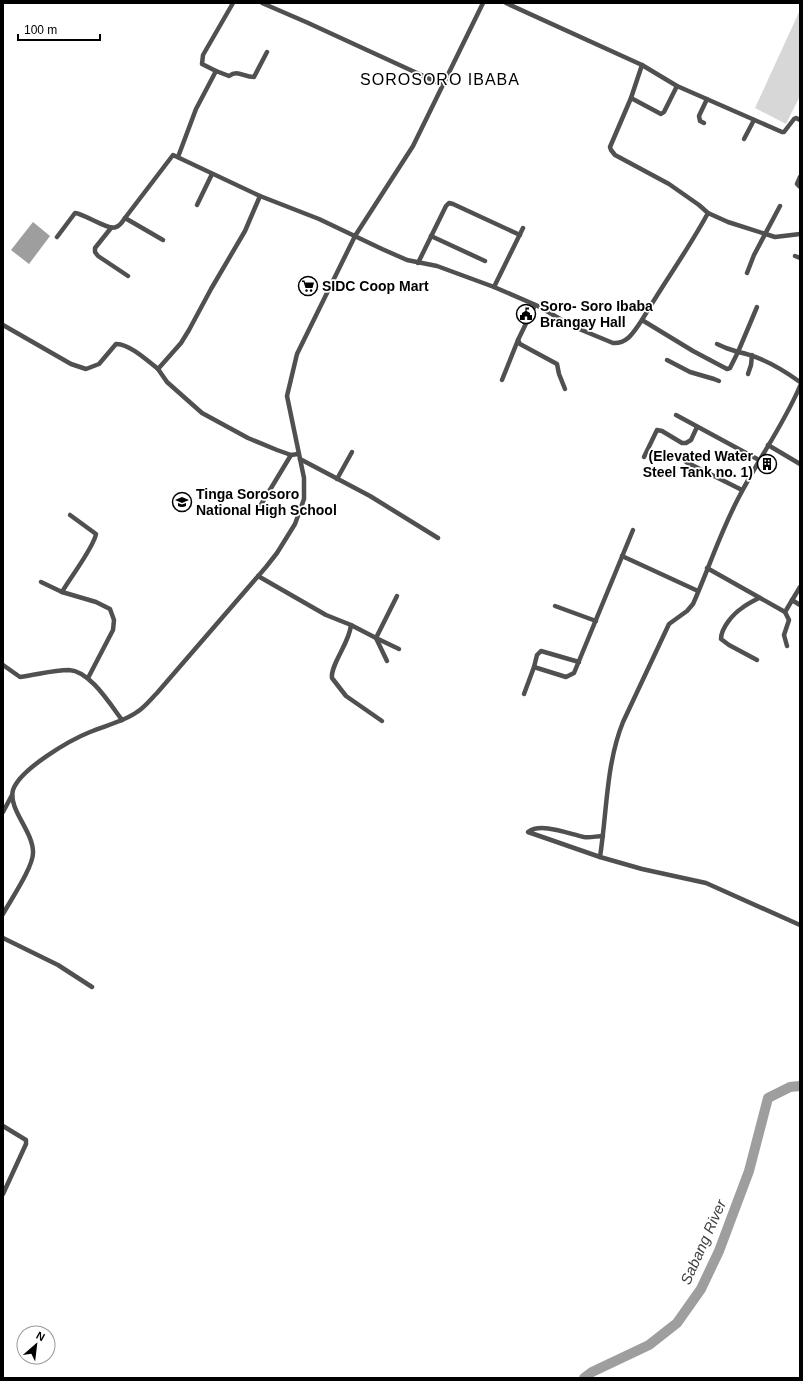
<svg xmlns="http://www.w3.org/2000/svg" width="803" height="1381" font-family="Helvetica,sans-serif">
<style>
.green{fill:#d7d7d7}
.water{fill:#9e9e9e}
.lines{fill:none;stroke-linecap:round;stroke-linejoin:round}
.river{stroke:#9e9e9e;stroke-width:10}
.street{stroke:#505050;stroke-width:4.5}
.labels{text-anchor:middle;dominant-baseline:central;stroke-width:3.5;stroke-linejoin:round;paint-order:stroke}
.poi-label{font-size:14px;font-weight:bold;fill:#000;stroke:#fff;text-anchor:start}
.water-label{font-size:15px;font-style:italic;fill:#3f3f3f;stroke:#fff}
.quarter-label{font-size:16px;letter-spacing:1px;fill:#000;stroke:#fff}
</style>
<rect width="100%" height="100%" fill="#fff"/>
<!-- green -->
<path class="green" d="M 800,10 L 800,96 L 786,124 L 755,108 Z"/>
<!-- water -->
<path class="water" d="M 33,222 L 50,236 L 29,264 L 11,250 Z"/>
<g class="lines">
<!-- river -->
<path class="river" d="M 584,1378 L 592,1372 L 649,1345 L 677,1323 L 701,1289 L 719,1251 L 749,1171 L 768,1098 L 790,1087 L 800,1086"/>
<!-- street -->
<g class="street">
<path d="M 262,3 L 306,22 L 443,85"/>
<path d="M 506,3 L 642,65 L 677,86 L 782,132 L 784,132 L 794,119 L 796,118 L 800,120"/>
<path d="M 642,65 L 631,98 L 610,147 L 611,150 L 615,155 L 669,184 L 699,205 L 708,213 L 728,222 L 775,237 L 800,234"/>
<path d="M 216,71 L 229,76 C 238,69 243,77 254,77 L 267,52"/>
<path d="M 631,98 L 661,114 L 664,112 L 677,86"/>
<path d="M 704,123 L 700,121 L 699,116 L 707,99"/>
<path d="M 744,139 L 754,120"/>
<path d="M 178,157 L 196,109 L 216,71 L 202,64 L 203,55 L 233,3"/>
<path d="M 800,177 L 797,184 L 800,187"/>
<path d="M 260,196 L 245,231 L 211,289 L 189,330 L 181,343 L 158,369 L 167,382 L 202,413 L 248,438 L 277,450 L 291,455 L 298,454"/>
<path d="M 197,205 L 212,174"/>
<path d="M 125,218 L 163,240"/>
<path d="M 111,228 L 95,248 L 95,252 L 98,256 L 128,276"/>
<path d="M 431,236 L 485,261"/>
<path d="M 57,237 L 75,213 C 85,214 109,231 116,227 C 120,226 123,221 125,218 L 173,155 L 260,196 L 319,219 L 382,249 L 407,260 L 437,266 L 494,287 L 538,306 L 572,326 L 613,343 C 628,344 634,331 642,320 L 693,351 L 727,369 L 730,368 L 738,352 C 760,356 782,369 800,382"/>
<path d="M 795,256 L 800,258"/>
<path d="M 418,263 L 446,206 L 449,203 L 453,204 L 520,235"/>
<path d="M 747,273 L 754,255 L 780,206"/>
<path d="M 494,287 L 523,228"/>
<path d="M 535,305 L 518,340 L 520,344 L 557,364 L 559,374 L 565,389"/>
<path d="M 642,320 C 663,284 688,250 708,213"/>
<path d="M 3,325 L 71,364 L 86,369 L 99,364 L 116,344 C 128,343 148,361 158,369"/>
<path d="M 717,344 L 726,348 L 738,352 L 757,307"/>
<path d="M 667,360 L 690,372 L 714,379 L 719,381"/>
<path d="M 748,374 L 751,365 L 752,355"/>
<path d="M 502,380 L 518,340"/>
<path d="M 800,386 C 784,424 759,458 740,495 C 721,530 709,568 693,604 L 687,611 L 669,624 L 623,722 C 606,764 607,812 600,857 L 642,869 L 706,883 L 800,925"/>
<path d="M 676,415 L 759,460"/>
<path d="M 768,445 L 800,464"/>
<path d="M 644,457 L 657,430 L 662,431 L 682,443 L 686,443 L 691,440 L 697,427"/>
<path d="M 300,459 L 370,496 L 438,538"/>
<path d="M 686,462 L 742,490"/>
<path d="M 337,479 L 352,452"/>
<path d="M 259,508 L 291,455"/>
<path d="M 70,515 L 96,534 C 94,547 70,578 62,592 L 96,602 L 110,609 L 114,620 L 113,630 L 88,678"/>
<path d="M 622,556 L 698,591"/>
<path d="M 707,568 L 785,612 L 789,620 L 784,635 L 787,646"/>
<path d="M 258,576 L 326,615 L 351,625 L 376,638 L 387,661"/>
<path d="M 41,582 L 62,592"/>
<path d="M 397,596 L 376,638 L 399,649"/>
<path d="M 792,600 L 800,605"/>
<path d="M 555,606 L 596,621"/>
<path d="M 785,612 L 800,587"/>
<path d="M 351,625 C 350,642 330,665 332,678 L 346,696 L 382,721"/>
<path d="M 757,660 L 729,645 L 721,639 C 721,628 733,614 742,608 C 747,604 753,601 759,598"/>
<path d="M 3,665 L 20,677 C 37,675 52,670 69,670 C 90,671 110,704 122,720"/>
<path d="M 534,667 L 537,655 L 541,651 L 579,662"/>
<path d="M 524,694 L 534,667 L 566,677 L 574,673 L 633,530"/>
<path d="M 3,812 L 12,795"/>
<path d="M 600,857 L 528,832 C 541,822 569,834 584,837 C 590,838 597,836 603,836"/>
<path d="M 3,914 C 10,901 34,866 33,852 C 33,831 8,809 13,790 C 20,769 70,740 90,732 C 104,726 125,721 137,712 C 144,708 151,699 157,693 L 266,567 L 277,553 L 295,524 L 304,499 L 304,478 L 287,396 L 297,354 L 355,236 L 413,146 L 483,3"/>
<path d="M 3,938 L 58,965 L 92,987"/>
<path d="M 3,1126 L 26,1140 L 26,1144 L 3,1194"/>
</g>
</g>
<!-- icons -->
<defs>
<g id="supermarket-ring" transform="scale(1)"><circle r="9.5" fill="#fff" stroke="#000" stroke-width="1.5"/><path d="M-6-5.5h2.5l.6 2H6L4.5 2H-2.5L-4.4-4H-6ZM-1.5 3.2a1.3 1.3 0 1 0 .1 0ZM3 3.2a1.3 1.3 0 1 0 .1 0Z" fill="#000"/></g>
<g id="civic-ring" transform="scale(1)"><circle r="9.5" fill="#fff" stroke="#000" stroke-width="1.5"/><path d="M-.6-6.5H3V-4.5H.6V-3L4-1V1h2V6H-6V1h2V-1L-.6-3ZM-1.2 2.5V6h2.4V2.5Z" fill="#000"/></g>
<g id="building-ring" transform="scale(1)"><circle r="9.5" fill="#fff" stroke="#000" stroke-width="1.5"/><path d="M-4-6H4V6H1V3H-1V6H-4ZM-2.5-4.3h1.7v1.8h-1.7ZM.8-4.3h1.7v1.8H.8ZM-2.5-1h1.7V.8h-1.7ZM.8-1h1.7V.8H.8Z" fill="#000"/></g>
<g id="school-ring" transform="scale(1)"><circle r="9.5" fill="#fff" stroke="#000" stroke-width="1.5"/><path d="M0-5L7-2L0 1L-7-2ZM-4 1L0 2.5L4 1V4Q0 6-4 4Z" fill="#000"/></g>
</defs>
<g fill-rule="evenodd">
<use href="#supermarket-ring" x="308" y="286"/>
<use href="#civic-ring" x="526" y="314"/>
<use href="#building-ring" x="767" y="464"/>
<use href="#school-ring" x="182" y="502"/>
</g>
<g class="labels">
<!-- poi labels -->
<g class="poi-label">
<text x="322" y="286">SIDC Coop Mart</text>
<text x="540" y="306">Soro- Soro Ibaba<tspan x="540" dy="16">Brangay Hall</tspan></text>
<text x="753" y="456" text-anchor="end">(Elevated Water<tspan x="753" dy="16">Steel Tank no. 1)</tspan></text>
<text x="196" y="494">Tinga Sorosoro<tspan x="196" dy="16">National High School</tspan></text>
</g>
<!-- water labels -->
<g class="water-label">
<text transform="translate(703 1242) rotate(-66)">Sabang River</text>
</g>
<!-- quarter labels -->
<g class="quarter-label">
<text x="440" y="79">SOROSORO IBABA</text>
</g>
</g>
<!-- border -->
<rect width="803" height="1381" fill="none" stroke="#000000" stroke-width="8"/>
<!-- north arrow -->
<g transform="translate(36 1345) rotate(28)"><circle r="19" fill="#ffffff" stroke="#999999"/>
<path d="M0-3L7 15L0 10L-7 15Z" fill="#000000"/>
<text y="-6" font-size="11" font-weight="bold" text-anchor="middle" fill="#000000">N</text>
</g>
<!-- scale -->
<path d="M18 34v6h82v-6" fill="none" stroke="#000000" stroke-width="2"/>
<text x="24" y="34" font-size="12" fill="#000000" stroke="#ffffff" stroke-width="3" paint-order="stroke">100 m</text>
</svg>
